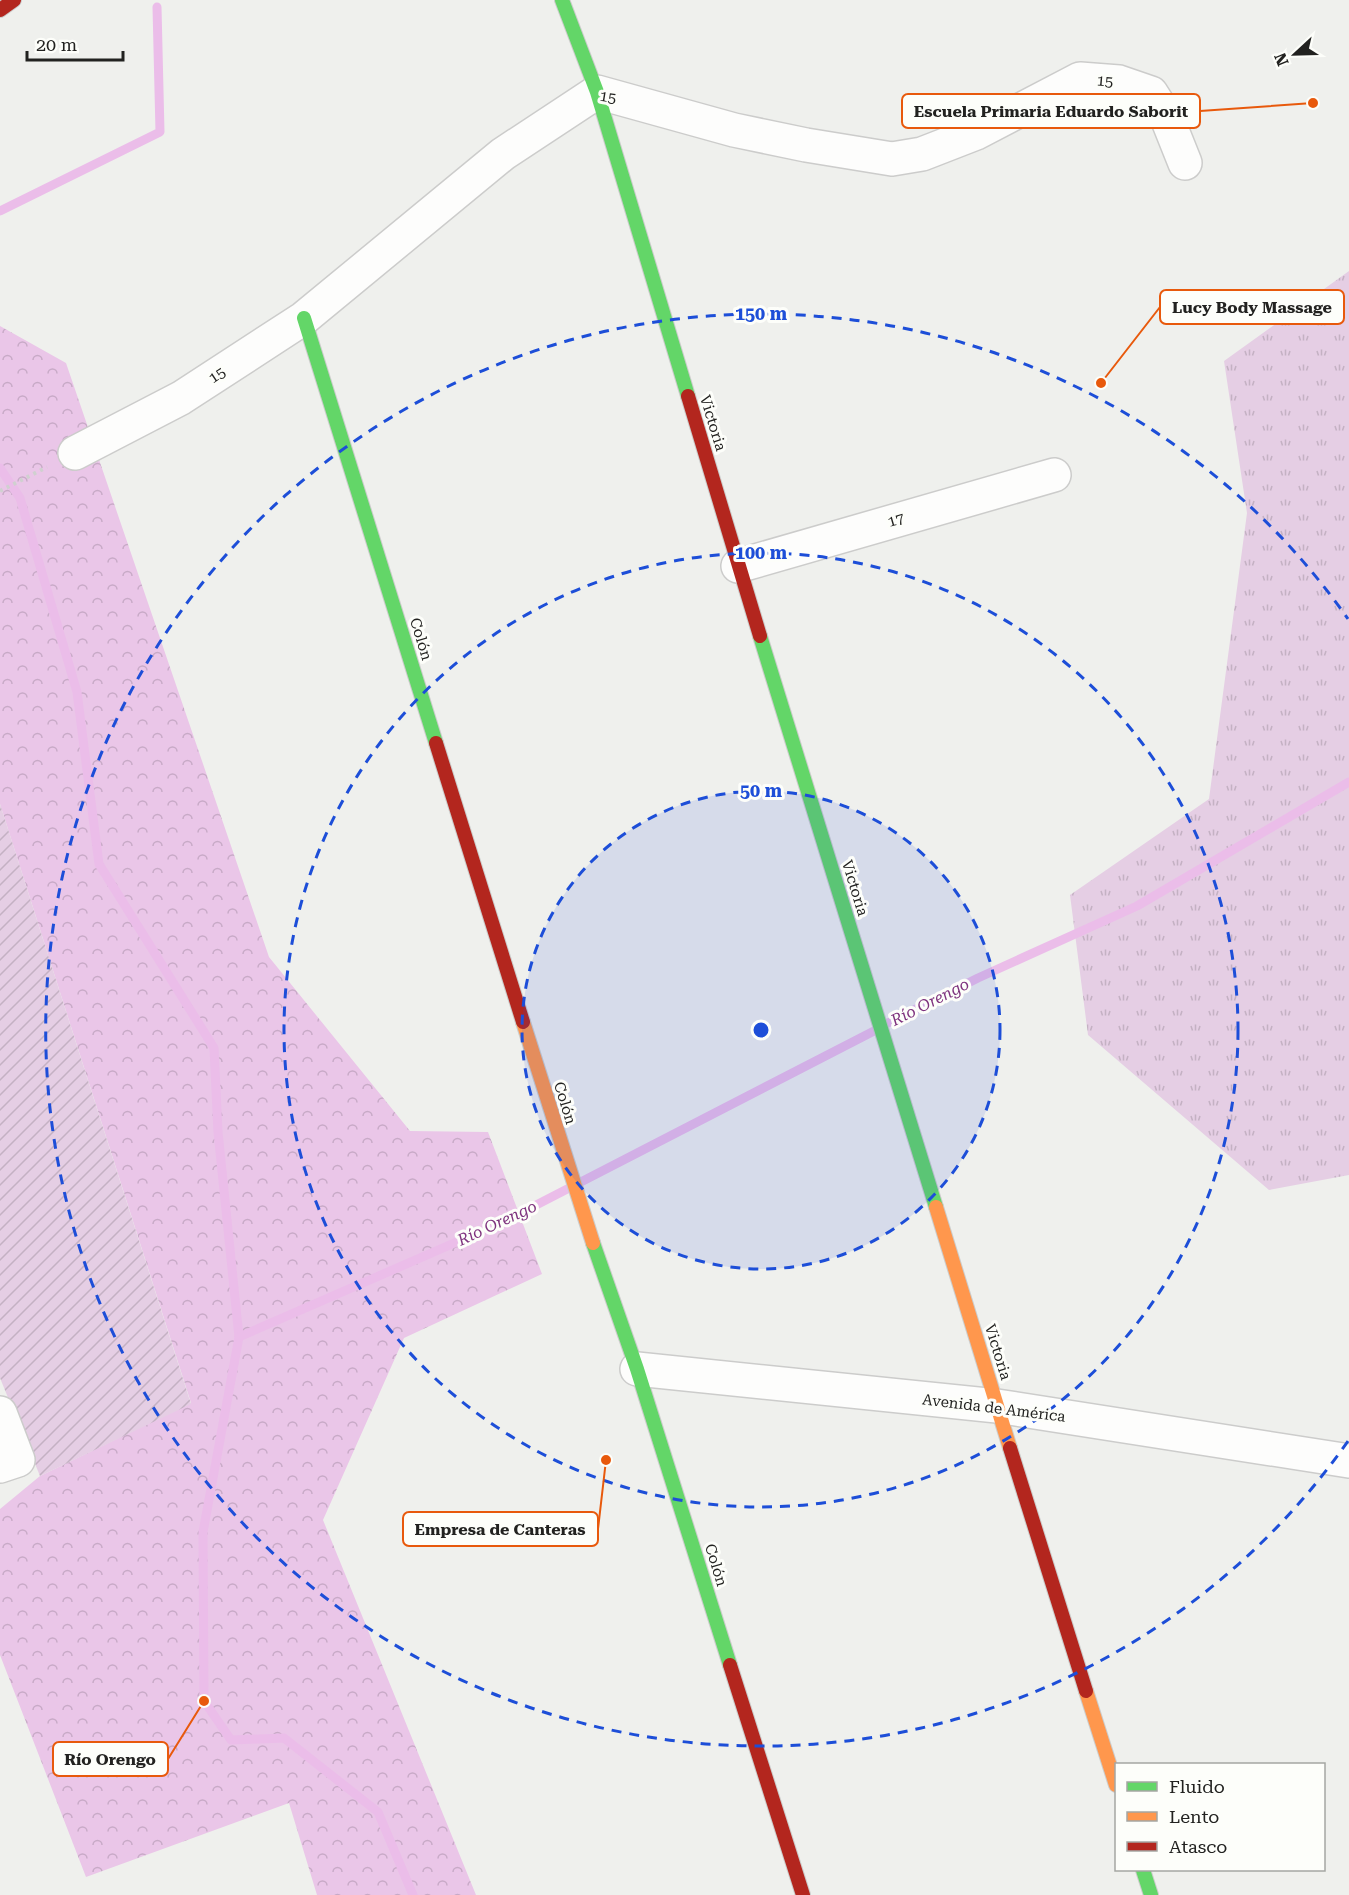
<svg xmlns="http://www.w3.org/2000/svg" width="1349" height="1895" font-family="'Roboto Serif',serif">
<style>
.grass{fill:url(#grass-tufts)}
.forest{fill:url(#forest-crowns)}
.garden{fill:url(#garden-furrows)}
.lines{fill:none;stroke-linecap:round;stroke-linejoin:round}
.stream{stroke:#ebbde9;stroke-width:9}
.street-casing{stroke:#cccccb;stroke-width:36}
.fast-casing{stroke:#cccccb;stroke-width:16}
.slow-casing{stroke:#cccccb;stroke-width:16}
.jam-casing{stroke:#cccccb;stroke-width:16}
.path{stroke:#d0d0d0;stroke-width:4;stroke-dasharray:3 4.5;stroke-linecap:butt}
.street{stroke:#fdfdfc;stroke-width:33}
.fast{stroke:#63d668;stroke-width:14}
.slow{stroke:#ff974d;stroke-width:14}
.jam{stroke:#b3261e;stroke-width:14}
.ring{fill:none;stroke:#1d4ed8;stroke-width:3;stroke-dasharray:10 8}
.labels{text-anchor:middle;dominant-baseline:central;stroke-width:6;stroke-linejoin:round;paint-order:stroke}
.street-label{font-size:15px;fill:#222220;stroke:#fdfefa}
.water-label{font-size:16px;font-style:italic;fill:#7e327e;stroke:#fdfefa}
.centre{fill:#1d4ed8;stroke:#fdfefa;stroke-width:3}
.ring-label{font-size:18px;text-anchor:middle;font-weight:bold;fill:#1d4ed8;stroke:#fdfefa;stroke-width:6;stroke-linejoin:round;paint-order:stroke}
.leader{fill:none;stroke:#e8590c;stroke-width:2}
.callout-dot{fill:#e8590c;stroke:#fdfefa;stroke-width:2}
.callout{fill:#fdfefa;stroke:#e8590c;stroke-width:2}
.callout-label{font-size:16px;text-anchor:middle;font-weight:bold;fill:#222220}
</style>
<defs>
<pattern id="grass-tufts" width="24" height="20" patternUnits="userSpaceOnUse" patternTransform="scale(1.5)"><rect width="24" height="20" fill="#e5cee4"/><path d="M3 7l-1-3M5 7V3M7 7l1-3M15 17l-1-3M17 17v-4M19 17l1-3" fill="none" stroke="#c4b1c3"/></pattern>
<pattern id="forest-crowns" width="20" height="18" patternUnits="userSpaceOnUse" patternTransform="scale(1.5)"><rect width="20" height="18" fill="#eac6e8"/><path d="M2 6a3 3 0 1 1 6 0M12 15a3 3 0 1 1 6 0" fill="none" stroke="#c8aac7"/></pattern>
<pattern id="garden-furrows" width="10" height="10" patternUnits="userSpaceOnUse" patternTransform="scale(1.5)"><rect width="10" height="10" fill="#e5cee4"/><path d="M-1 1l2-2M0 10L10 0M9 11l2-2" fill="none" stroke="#c4b1c3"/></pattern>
</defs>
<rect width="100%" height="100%" fill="#eff0ed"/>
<!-- grass -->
<path class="grass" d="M 1349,271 L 1349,1175 L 1269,1190 L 1088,1035 L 1070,895 L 1209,799 L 1247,513 L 1224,361 Z"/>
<!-- forest -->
<path class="forest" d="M 0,326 L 66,363 L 269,957 L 410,1131 L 488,1132 L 542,1274 L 404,1338 L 323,1520 L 476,1895 L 317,1895 L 289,1803 L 86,1877 L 0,1655 L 0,1509 L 40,1476 L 191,1403 L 0,804 Z"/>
<!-- garden -->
<path class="garden" d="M 0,804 L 191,1404 L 40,1476 L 0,1378 Z"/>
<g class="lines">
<!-- stream -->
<g class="stream">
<path d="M 0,211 L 160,132 L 157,7"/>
<path d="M 0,468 L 20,498 L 77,692 L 99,864 L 214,1048 L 218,1132 L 239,1337 L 203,1532 L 204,1701 L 231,1740 L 284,1738 L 378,1812 L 413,1895"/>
<path d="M 886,1024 L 978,978 L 1137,906 L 1349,782"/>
<path d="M 239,1337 L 507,1220 L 874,1031"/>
</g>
<!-- street casing -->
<g class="street-casing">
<g id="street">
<path d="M 75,453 L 181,398 L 304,318 L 503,154 L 597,92 L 734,130 L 806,145 L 892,159 L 922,154 L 976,133 L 1080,79 L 1119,82 L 1151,93 L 1167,118 L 1185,163"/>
<path d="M 738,566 L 1054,475"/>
<path d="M 637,1369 L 997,1406 L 1349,1461"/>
<path d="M 0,1413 L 18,1460 L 0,1466"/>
</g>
</g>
<!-- fast casing -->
<g class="fast-casing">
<g id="fast">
<path d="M 562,0 L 597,92 L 688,396"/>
<path d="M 304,318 L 436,743"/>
<path d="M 760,636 L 936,1207"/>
<path d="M 593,1243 L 637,1369 L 730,1665"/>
<path d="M 1143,1870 L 1151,1895"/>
</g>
</g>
<!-- slow casing -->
<g class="slow-casing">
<g id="slow">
<path d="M 523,1022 L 593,1243"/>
<path d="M 936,1207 L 1010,1448"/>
<path d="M 1086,1691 L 1116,1785"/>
</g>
</g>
<!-- jam casing -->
<g class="jam-casing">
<g id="jam">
<path d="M 0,10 L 14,0"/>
<path d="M 688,396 L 760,636"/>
<path d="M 436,743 L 523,1022"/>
<path d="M 1010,1448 L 1086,1691"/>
<path d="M 730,1665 L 803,1895"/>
</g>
</g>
<!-- path -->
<path class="path" d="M 0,491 L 47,467"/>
<!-- street -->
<use href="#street" class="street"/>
<!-- fast -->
<use href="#fast" class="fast"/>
<!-- slow -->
<use href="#slow" class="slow"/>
<!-- jam -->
<use href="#jam" class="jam"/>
</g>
<!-- distance rings -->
<circle cx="761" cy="1030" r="239" fill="#1d4ed8" fill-opacity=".12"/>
<g class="ring">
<circle cx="761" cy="1030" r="239"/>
<circle cx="761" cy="1030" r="477"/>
<path d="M1348 1441A716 716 0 1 1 1348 619"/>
</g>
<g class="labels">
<!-- street labels -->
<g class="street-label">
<text transform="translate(1105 81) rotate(5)">15</text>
<text transform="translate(608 97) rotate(9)">15</text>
<text transform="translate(217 375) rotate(-33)">15</text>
<text transform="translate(713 423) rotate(73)">Victoria</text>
<text transform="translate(896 520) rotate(-16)">17</text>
<text transform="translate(421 639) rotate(73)">Colón</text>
<text transform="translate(855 888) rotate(73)">Victoria</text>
<text transform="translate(565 1103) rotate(73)">Colón</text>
<text transform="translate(998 1352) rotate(73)">Victoria</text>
<text transform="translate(994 1408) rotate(7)">Avenida de América</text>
<text transform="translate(716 1565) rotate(73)">Colón</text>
</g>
<!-- water labels -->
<g class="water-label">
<text transform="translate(930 1002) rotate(-27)">Río Orengo</text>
<text transform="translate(497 1223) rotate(-25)">Río Orengo</text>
</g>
</g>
<circle cx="761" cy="1030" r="9" class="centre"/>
<g class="ring-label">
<text x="761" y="320">150 m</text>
<text x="761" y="559">100 m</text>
<text x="761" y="797">50 m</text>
</g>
<!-- callouts -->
<path class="leader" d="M1313 103L1200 111M1101 383L1160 307M606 1460L598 1529M204 1701L168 1759"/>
<g class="callout-dot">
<circle cx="1313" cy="103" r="6"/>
<circle cx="1101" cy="383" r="6"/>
<circle cx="606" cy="1460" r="6"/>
<circle cx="204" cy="1701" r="6"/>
</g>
<g class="callout">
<rect x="902" y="94" width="298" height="34" rx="6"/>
<rect x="1160" y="290" width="184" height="34" rx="6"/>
<rect x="403" y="1512" width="195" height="34" rx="6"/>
<rect x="53" y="1742" width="115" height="34" rx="6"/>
</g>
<g class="callout-label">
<text x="1051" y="117">Escuela Primaria Eduardo Saborit</text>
<text x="1252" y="313">Lucy Body Massage</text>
<text x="500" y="1535">Empresa de Canteras</text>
<text x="110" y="1765">Río Orengo</text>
</g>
<!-- legend -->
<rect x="1115" y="1763" width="210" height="108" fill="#fdfefa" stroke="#a5a6a3" stroke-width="1.5"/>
<rect x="1127" y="1782" width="30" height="9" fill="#63d668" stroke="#a5a6a3" stroke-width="1.5"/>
<text x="1169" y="1793" font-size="18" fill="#222220">Fluido</text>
<rect x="1127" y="1812" width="30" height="9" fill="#ff974d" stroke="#a5a6a3" stroke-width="1.5"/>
<text x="1169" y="1823" font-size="18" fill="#222220">Lento</text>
<rect x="1127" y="1842" width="30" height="9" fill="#b3261e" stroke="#a5a6a3" stroke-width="1.5"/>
<text x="1169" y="1853" font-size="18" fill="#222220">Atasco</text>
<!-- north arrow -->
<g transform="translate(1295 54) rotate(248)" stroke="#fdfefa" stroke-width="4.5" paint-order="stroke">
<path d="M0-4.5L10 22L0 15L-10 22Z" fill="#222220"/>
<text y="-9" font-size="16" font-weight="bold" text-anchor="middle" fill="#222220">N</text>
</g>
<!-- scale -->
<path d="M27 51v9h96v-9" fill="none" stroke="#222220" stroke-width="3"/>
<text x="36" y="51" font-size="18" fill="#222220" stroke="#fdfefa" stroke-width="4.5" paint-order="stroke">20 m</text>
</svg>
